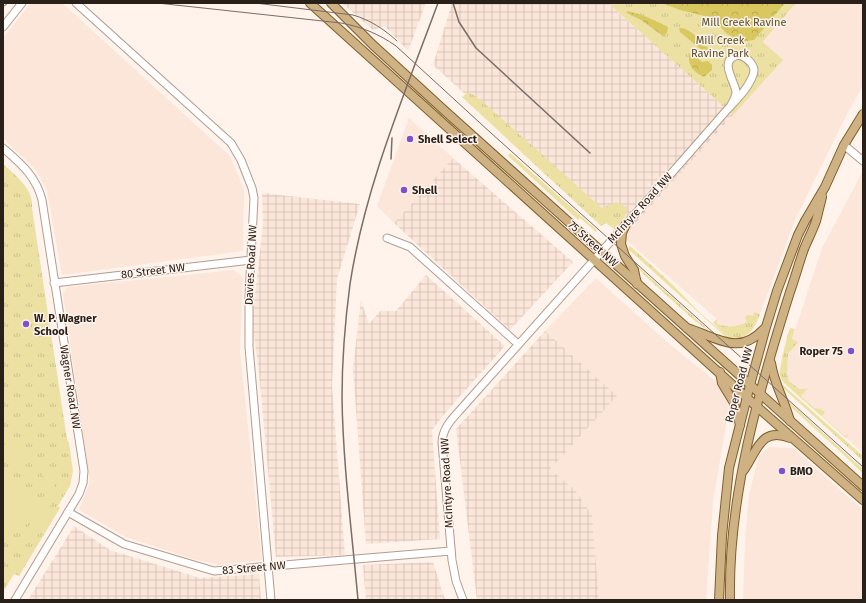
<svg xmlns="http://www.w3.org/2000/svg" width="866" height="603" font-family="'Fira Sans',sans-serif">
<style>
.built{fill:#fbe6d9}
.industrial{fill:url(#industrial-grid)}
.grass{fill:url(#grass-tufts)}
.forest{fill:url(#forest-crowns)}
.pitch{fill:#ece1a3}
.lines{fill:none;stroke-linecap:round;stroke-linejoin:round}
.minor-casing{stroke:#b59b8c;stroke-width:9}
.major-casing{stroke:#805e2a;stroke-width:10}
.minor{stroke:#fff;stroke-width:7}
.major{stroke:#ceb284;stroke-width:8}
.tram{stroke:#786d67;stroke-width:1}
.rail{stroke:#786d67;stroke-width:1.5}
.poi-dot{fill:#7d51ca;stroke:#fff3ec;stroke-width:1.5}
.labels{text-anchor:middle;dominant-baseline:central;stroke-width:3;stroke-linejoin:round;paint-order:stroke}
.park-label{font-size:11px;fill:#585126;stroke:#fff3ec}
.poi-label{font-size:11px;font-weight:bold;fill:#2a201a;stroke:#fff3ec;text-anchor:start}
.street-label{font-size:11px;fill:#2a201a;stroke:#fff3ec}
</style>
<defs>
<pattern id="industrial-grid" width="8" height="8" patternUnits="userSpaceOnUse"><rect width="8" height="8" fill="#fbe6d9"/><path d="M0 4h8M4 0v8" fill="none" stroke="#d7c5ba"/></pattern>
<pattern id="grass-tufts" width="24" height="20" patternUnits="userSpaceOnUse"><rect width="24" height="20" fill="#ece1a3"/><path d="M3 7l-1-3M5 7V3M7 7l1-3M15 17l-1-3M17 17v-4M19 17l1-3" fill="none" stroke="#cbc18c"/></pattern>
<pattern id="forest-crowns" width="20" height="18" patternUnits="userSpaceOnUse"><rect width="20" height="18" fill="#d9c75f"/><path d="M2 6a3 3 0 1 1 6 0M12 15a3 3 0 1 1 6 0" fill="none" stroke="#baab52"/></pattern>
</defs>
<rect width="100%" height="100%" fill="#fff3ec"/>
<!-- built -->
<g class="built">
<path d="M 31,3 L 62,3 L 230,156 L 244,190 L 243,251 L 62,275 L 47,191 L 37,171 L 3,138 L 3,38 Z"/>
<path d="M 796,3 L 863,3 L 863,86 L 847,114 L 795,220 L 760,314 L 755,312 L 753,317 L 747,322 L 735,327 L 726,327 L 716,324 L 717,319 L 623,237 L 782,60 L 763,43 Z"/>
<path d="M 409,118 L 453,158 L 394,223 L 377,206 Z"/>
<path d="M 863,171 L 863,453 L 797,393 L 787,380 L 786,375 L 787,355 L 822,248 Z"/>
<path d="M 234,270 L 243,278 L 240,351 L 262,560 L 219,565 L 190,558 L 126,537 L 79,510 L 90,482 L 63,294 L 68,287 Z"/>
<path d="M 596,278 L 666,341 L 719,384 L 729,408 L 713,502 L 706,600 L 599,600 L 592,515 L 575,490 L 550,469 L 545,331 Z"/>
<path d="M 769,447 L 793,448 L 863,510 L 863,600 L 743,600 L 745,541 L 749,494 L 759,456 Z"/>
</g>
<!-- industrial -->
<g class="industrial">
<path d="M 342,3 L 426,3 L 408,51 L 385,26 L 373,30 Z"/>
<path d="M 452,3 L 608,3 L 733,115 L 623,237 L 433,65 Z"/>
<path d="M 453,158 L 573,262 L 510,330 L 394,223 Z"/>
<path d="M 262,193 L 360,204 L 337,279 L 332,386 L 345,555 L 276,557 L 259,373 L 252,322 L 263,225 Z"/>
<path d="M 426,275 L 505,346 L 446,412 L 432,430 L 440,539 L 366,544 L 353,369 L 361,300 L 369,324 L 380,311 L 396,311 Z"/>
<path d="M 545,331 L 617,396 L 550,469 L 575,490 L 592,515 L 599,600 L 477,600 L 456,429 Z"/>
<path d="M 74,526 L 110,550 L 200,578 L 259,574 L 261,600 L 28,600 Z"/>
<path d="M 433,562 L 445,600 L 366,600 L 363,565 Z"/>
</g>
<!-- grass -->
<g class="grass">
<path d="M 608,3 L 796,3 L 763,42 L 783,60 L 733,115 Z"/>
<path d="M 410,83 L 544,204 L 543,205 L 522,187 L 409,86 Z"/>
<path d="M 467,93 L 472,94 L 483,102 L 602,208 L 617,202 L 626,207 L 627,206 C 628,217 621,221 614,229 L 606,223 L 601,226 L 462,97 Z"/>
<path d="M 510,153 L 597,230 L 596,232 L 580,218 L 578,220 L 517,164 L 508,156 Z"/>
<path d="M 3,164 C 16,176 34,189 32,208 L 67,439 L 69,443 L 73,471 L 70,486 L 58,506 L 60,508 L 19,576 L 14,574 L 3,592 Z"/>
<path d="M 630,246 L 673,285 L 700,313 L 727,336 L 741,339 L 728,339 L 628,249 Z"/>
<path d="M 632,261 L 712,333 L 695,321 L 645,276 Z"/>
<path d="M 754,312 L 760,314 C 756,327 747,342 730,337 C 724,335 718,327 713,323 L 717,319 L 717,324 C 728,328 736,327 747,322 L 745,317 L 748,315 L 753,316 Z"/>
<path d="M 790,328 L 795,329 L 792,339 L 798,342 L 788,354 L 787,374 L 789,381 L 799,389 L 806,389 L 809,387 L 801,396 L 814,408 L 820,409 L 825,412 L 822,416 L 845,436 L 849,434 L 846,438 L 784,383 C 782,380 780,378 780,374 C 779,369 788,331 790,328 Z"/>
<path d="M 783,385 L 863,456 L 863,461 L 782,387 Z"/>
<path d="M 786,399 L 863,469 L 863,474 L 846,457 L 792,408 Z"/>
</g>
<!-- forest -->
<g class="forest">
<path d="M 662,3 L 785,3 L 754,40 L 739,42 L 726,33 L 713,18 L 680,10 Z"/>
<path d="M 627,11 C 641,14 655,20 668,27 L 667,33 L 663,36 L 641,20 L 627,13 Z"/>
<path d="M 679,28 C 689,27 701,41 708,48 L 708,53 L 705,53 L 680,32 Z"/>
<path d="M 693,54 L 702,62 L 708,61 L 712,65 L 712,70 L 704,77 C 695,73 688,66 689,55 Z"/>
</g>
<!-- pitch -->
<g class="pitch">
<path d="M 12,436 L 17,439 L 4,454 C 20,452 35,453 45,466 C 67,493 46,516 28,535 C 19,545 11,554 3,563 L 3,554 C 22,533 69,494 35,466 C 26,459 15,457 3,461 L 3,446 Z"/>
<path d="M 3,468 L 40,501 L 3,542 Z"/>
</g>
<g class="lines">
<!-- minor casing -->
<g class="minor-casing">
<g id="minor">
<path d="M 76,3 L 231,143 L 241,160 L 252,188 L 254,198 L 249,297 L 249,347 L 271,600"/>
<path d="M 3,27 L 22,3"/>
<path d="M 844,145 L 863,161"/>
<path d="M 3,148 C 21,164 36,176 42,200 L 84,471 L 83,483 L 79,494 L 15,600"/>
<path d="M 387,238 L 410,247 L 518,344"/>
<path d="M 54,283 L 251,260"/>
<path d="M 68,512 L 124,544 L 214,571 L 451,551"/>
<path d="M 463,600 L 456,581 L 452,560 L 442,442 C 443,428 451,420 460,410 C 535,326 610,243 684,159 C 698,143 712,127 726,111 C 736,100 748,89 753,75 C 757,65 747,58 739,55 C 717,59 735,81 736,92 C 736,98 732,102 730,107"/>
</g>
</g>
<!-- major casing -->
<g class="major-casing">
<g id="major">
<path d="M 310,3 L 747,398 L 863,500"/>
<path d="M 331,3 L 373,45 L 445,111 L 863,486"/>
<path d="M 626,224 L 622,233 L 621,244 L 625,256 L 634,270 L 637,284"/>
<path d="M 687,328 C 717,337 738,357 764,329"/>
<path d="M 771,363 C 774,384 785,401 790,421"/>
<path d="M 720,372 L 722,383 L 734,403 L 740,425"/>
<path d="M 744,470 C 757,451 761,426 790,438"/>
<path d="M 719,600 L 722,536 L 729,468 L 750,385 L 766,327 L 777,291 L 798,235 L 805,221 L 825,187 L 844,145 L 863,114"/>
<path d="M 730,600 C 728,496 759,390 790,292 C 795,278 799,263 804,249 C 808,239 813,230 816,221 C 818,213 820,205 822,197"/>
</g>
</g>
<!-- minor -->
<use href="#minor" class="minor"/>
<!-- major -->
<use href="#major" class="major"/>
<!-- tram -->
<g class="tram">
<path d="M 157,3 L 341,23 C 362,27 379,34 396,46 L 491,133 L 863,467"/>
<path d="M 255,3 L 353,15 C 370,20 384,29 397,41"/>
<path d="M 3,7 L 8,3"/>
</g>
<!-- rail -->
<g class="rail">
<path d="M 453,3 L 459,22 L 476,48 L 590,153"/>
<path d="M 391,159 L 392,138"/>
<path d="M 358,600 C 352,533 343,465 342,398 C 342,360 345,322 350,284 C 365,187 404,95 438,3"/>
</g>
</g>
<!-- markers -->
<g class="poi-dot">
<circle cx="410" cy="139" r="4"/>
<circle cx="404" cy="190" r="4"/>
<circle cx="26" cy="324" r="4"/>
<circle cx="851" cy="351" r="4"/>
<circle cx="782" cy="471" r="4"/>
</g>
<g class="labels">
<!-- park labels -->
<g class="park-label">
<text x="744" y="22">Mill Creek Ravine</text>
<text x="720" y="40">Mill Creek<tspan x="720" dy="13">Ravine Park</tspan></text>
</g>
<!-- poi labels -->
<g class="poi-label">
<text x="418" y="139">Shell Select</text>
<text x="412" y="190">Shell</text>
<text x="34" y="318">W. P. Wagner<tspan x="34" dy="13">School</tspan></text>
<text x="843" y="351" text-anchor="end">Roper 75</text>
<text x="790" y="471">BMO</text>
</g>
<!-- street labels -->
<g class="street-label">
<text transform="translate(640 208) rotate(-48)">McIntyre Road NW</text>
<text transform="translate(593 244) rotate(42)">75 Street NW</text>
<text transform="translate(251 265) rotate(-87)">Davies Road NW</text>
<text transform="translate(153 271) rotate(-7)">80 Street NW</text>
<text transform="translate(739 385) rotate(-75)">Roper Road NW</text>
<text transform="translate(70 387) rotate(81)">Wagner Road NW</text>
<text transform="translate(447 483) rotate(-93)">McIntyre Road NW</text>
<text transform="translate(254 568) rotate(-5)">83 Street NW</text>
</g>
</g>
<!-- border -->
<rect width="866" height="603" fill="none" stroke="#2a201a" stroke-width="8"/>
</svg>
